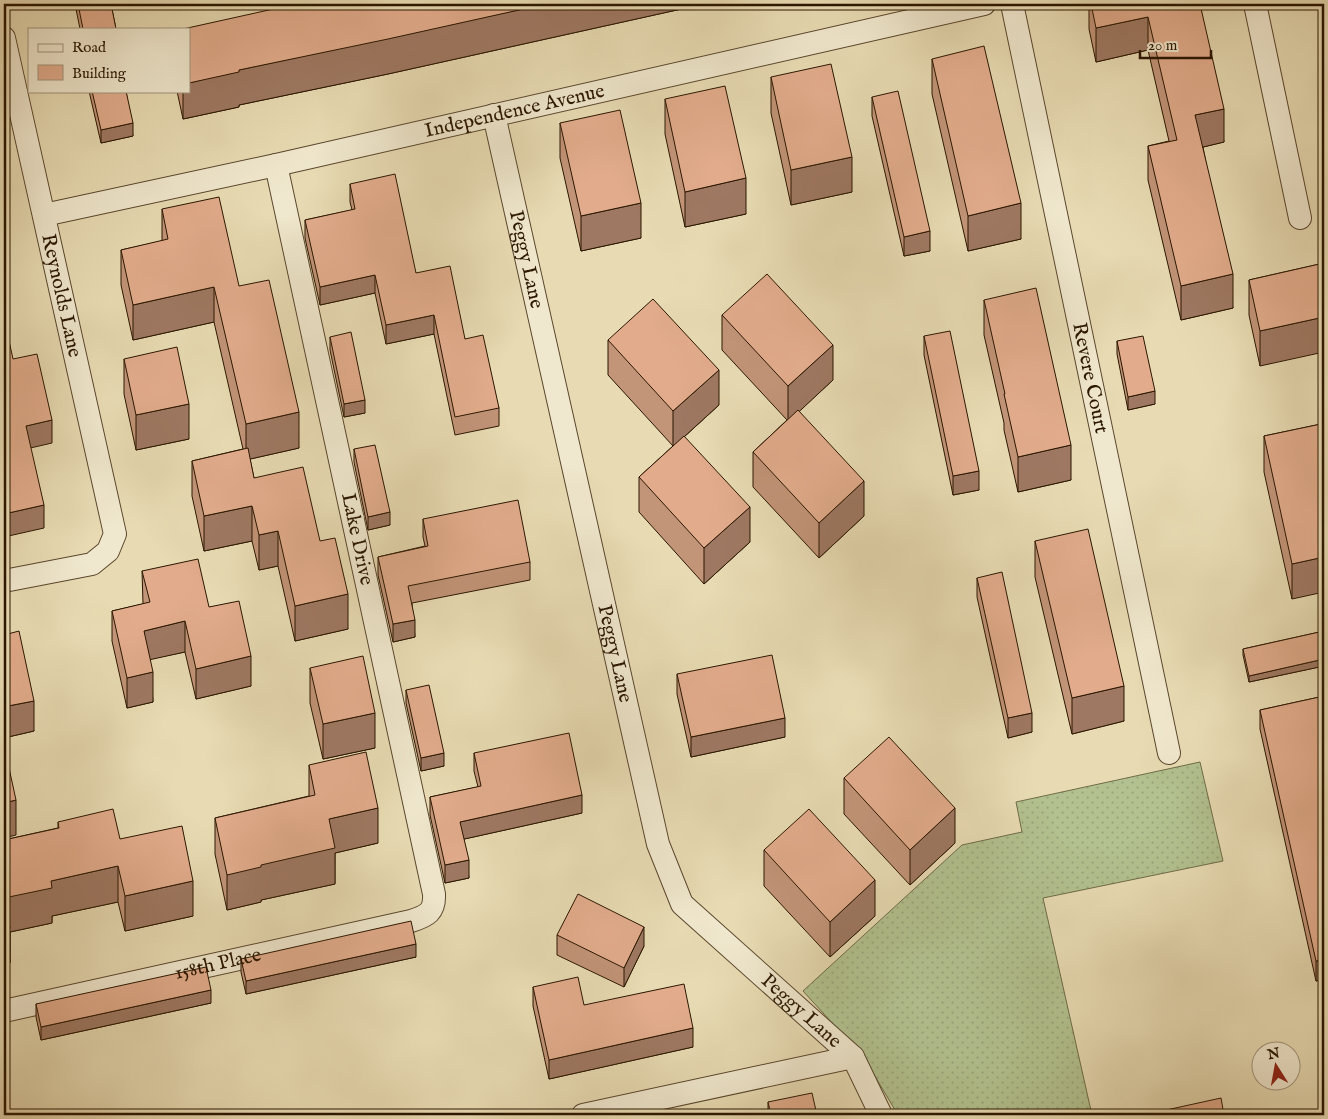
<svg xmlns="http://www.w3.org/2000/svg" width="1328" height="1119" font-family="'IM FELL English',serif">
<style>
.grass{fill:url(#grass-dots);stroke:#6e6c48}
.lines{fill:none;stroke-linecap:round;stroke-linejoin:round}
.street-casing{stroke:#5a472d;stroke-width:24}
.street{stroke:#f0e8ce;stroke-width:22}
.wall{fill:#c29478;stroke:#2a1600}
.shaded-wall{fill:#9e7862;stroke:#2a1600}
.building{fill:#e2ac8c;stroke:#2a1600}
.labels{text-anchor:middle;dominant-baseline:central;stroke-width:4.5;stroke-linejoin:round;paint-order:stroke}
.street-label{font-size:20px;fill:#2a1600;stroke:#f0e8ce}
</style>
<defs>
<pattern id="grass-dots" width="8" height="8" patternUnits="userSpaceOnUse" patternTransform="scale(1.25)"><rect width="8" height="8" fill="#b2c18f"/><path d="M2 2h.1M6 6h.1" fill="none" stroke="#99a57a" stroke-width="1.8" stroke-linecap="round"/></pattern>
</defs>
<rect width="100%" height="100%" fill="#e8dbb3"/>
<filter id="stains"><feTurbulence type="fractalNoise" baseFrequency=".004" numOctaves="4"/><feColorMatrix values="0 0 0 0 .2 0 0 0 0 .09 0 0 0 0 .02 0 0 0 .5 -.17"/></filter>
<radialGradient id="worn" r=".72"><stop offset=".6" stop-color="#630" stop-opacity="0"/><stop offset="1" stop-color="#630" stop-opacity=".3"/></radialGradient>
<!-- grass -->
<path class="grass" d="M 1200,762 L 1223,861 L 1043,898 L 1092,1115 L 898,1115 L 864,1058 L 803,991 L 962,845 L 1022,832 L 1016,802 Z"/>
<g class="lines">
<!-- street casing -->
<g class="street-casing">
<g id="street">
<path id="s1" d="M 1012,4 L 1169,753"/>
<path d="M 1255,4 L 1300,218"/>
<path id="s2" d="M 4,38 L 115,534 L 108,551 L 92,564 L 4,581"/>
<path id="s3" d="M 494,115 L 658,844 L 682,904 L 853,1057 L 881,1115"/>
<path id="s4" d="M 44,215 L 276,165 L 984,4"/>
<path id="s5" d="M 4,1011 L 411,921 C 427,916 435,912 434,894 L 276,165"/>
<path d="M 583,1115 L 853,1057"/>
</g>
</g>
<!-- street -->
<use href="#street" class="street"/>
</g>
<!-- wall -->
<g class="wall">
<path d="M 75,4 L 111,4 L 116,29 L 80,29 Z"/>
<path d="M 296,4 L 704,4 L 388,74 L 239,105 L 239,107 L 183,119 L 177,91 L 189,91 Z"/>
<path d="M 1089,4 L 1200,4 L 1224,142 L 1203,147 L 1233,308 L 1181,320 L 1148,180 L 1148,146 L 1169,141 L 1148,50 L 1096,62 L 1089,29 Z"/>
<path d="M 1317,4 L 1324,4 L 1324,36 Z"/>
<path d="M 932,59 L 1021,239 L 968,251 L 932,94 Z"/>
<path d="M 771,77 L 852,192 L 791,205 L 771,113 Z"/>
<path d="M 89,91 L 126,91 L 133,136 L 101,143 Z"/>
<path d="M 872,97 L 930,251 L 904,256 L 872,116 Z"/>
<path d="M 665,99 L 746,214 L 685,227 L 665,134 Z"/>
<path d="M 560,123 L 641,238 L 581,251 L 560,158 Z"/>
<path d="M 350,184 L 465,339 L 499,408 L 499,426 L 455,435 L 434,334 L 386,344 L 375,293 L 320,305 L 305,238 L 305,220 L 352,210 L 350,202 Z"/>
<path d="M 162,209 L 239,286 L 299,448 L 250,459 L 254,478 L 320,541 L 348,629 L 295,641 L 278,566 L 259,570 L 252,541 L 204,551 L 192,496 L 192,461 L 243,449 L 214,322 L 133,340 L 121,285 L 121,250 L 162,241 Z"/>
<path d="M 1324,263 L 1260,366 L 1249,315 L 1249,280 Z"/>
<path d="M 984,300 L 1071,480 L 1018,492 L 1004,430 L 1004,423 L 984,335 Z"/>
<path d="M 722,315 L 833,380 L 799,411 L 864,516 L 819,558 L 753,487 L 753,452 L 787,420 L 722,350 Z"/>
<path d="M 924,336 L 979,490 L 953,495 L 924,355 Z"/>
<path d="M 330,337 L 365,413 L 344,417 L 330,350 Z"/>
<path d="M 608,340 L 719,405 L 684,437 L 750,542 L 704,584 L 639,512 L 639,477 L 673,446 L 608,375 Z"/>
<path d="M 1117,341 L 1155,404 L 1128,410 L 1117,354 Z"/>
<path d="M 124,359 L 189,439 L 136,450 L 124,394 Z"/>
<path d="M 1321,424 L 1292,599 L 1264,472 L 1264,436 Z"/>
<path d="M 354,449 L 390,525 L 368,530 L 354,462 Z"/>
<path d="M 423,519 L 530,562 L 530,580 L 412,603 L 415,637 L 393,642 L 378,575 L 378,557 L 425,546 L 423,537 Z"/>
<path d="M 1035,541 L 1124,721 L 1072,734 L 1035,577 Z"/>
<path d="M 142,571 L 209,607 L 251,686 L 196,699 L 185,652 L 150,659 L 153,702 L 127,708 L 112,641 L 112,611 L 143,604 Z"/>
<path d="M 977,578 L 1032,732 L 1008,738 L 977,597 Z"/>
<path d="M 1324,631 L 1324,666 L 1249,682 L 1243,655 L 1243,649 Z"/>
<path d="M 4,635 L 34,731 L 8,737 L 6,729 L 4,729 Z"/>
<path d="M 310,668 L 375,748 L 323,759 L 310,703 Z"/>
<path d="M 677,674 L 785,737 L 691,757 L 677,694 Z"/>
<path d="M 406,690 L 444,766 L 421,771 L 406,703 Z"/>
<path d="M 1324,696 L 1324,979 L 1316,981 L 1260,729 L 1260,710 Z"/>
<path d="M 474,753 L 582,813 L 464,839 L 469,878 L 445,883 L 430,815 L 430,797 L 478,787 L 474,771 Z"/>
<path d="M 309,765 L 378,843 L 335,853 L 335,884 L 261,900 L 261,902 L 227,910 L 215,854 L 215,818 L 309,796 Z"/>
<path d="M 844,778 L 955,843 L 910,885 L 844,814 Z"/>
<path d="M 58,822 L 120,839 L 193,916 L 125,931 L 118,902 L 52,916 L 52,923 L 10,932 L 10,963 L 4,965 L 4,840 L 58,828 Z"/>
<path d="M 764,850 L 875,916 L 830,957 L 764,886 Z"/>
<path d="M 557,935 L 644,946 L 624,987 L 557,955 Z"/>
<path d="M 416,957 L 246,994 L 241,972 L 241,959 Z"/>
<path d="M 533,987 L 584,1005 L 693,1047 L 549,1079 L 533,1006 Z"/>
<path d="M 211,1003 L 41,1040 L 36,1017 L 36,1004 Z"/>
<path d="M 768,1102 L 817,1115 L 768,1115 Z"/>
</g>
<!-- shaded-wall -->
<g class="shaded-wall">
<path d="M 546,4 L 704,4 L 388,74 L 239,105 L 239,107 L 183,119 L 183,91 L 189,91 L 189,83 L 239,70 Z"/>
<path d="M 1148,17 L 1148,50 L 1096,62 L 1096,28 Z"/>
<path d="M 1224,109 L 1224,142 L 1195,149 L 1195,115 Z"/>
<path d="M 133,123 L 133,136 L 101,143 L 101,130 Z"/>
<path d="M 852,157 L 852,192 L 791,205 L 791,170 Z"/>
<path d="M 746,178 L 746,214 L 685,227 L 685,192 Z"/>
<path d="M 641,203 L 641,238 L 581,251 L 581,216 Z"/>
<path d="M 1021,203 L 1021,239 L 968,251 L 968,216 Z"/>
<path d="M 930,231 L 930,251 L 904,256 L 904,237 Z"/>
<path d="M 1233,274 L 1233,308 L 1181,320 L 1181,286 Z"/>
<path d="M 375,275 L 375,293 L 320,305 L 320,287 Z"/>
<path d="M 214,287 L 214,322 L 133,340 L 133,305 Z"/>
<path d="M 434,315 L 434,334 L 386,344 L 386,325 Z"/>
<path d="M 1324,317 L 1324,352 L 1260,366 L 1260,331 Z"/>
<path d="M 833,345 L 833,380 L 788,422 L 788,386 Z"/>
<path d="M 719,370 L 719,405 L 673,447 L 673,411 Z"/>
<path d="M 1155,391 L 1155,404 L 1128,410 L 1128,397 Z"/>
<path d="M 365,400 L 365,413 L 344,417 L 344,404 Z"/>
<path d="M 189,404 L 189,439 L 136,450 L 136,415 Z"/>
<path d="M 299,412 L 299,448 L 246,460 L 246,424 Z"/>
<path d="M 52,420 L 52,443 L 26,449 L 26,426 Z"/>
<path d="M 1071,445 L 1071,480 L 1018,492 L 1018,457 Z"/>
<path d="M 979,471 L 979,490 L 953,495 L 953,476 Z"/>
<path d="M 864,481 L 864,516 L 819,558 L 819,523 Z"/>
<path d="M 44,505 L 44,528 L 4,537 L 4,514 Z"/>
<path d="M 252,506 L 252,541 L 204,551 L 204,516 Z"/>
<path d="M 750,507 L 750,542 L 704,584 L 704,548 Z"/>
<path d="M 390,512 L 390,525 L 368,530 L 368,517 Z"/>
<path d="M 278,531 L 278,566 L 259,570 L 259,535 Z"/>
<path d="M 1324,557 L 1324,592 L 1292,599 L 1292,564 Z"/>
<path d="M 348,594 L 348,629 L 295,641 L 295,606 Z"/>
<path d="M 415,620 L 415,637 L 393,642 L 393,624 Z"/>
<path d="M 185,621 L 185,652 L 144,661 L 144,631 Z"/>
<path d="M 251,656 L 251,686 L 196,699 L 196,669 Z"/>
<path d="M 1324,659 L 1324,666 L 1249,682 L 1249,676 Z"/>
<path d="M 153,672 L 153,702 L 127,708 L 127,678 Z"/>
<path d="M 1124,686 L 1124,721 L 1072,734 L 1072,698 Z"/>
<rect x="4" y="699" width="2" height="30"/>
<path d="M 34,701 L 34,731 L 8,737 L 8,706 Z"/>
<path d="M 375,713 L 375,748 L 323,759 L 323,724 Z"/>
<path d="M 1032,713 L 1032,732 L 1008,738 L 1008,718 Z"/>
<path d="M 785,718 L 785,737 L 691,757 L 691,737 Z"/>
<path d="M 444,753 L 444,766 L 421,771 L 421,758 Z"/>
<path d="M 582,795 L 582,813 L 460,840 L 460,822 Z"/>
<path d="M 16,800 L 16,835 L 4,838 L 4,803 Z"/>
<path d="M 378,808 L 378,843 L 335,853 L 335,884 L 261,900 L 261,902 L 227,910 L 227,875 L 329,819 Z"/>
<path d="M 955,808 L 955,843 L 910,885 L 910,850 Z"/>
<path d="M 469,860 L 469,878 L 445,883 L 445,865 Z"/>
<path d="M 118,866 L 118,902 L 52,916 L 52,923 L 10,932 L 10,963 L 4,965 L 4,898 L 51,881 Z"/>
<path d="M 875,880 L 875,916 L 830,957 L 830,922 Z"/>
<path d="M 193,881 L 193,916 L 125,931 L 125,896 Z"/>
<path d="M 644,927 L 644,946 L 624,987 L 624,968 Z"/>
<path d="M 416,944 L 416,957 L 246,994 L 246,981 Z"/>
<path d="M 1324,960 L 1324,979 L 1316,981 L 1316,961 Z"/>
<path d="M 211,990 L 211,1003 L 41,1040 L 41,1027 Z"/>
<path d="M 693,1028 L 693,1047 L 549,1079 L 549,1060 Z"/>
<path d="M 6,1035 L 6,1048 L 4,1049 L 4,1036 Z"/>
</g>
<!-- building -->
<g class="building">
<path d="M 78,4 L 111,4 L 116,29 L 83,29 Z"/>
<path d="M 296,4 L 546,4 L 388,39 L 239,70 L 239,72 L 189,83 L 189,29 L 183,29 Z"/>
<path d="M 1091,4 L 1200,4 L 1224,109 L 1195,115 L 1233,274 L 1181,286 L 1148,146 L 1177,140 L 1148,17 L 1096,28 Z"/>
<path d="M 984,46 L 1021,203 L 968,216 L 932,59 Z"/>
<path d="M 831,64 L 852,157 L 791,170 L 771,77 Z"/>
<path d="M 725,86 L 746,178 L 685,192 L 665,99 Z"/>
<path d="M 92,91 L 126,91 L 133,123 L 101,130 Z"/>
<path d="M 898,91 L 930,231 L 904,237 L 872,97 Z"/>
<path d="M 620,110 L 641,203 L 581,216 L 560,123 Z"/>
<path d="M 395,174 L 416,273 L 450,266 L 465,339 L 483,335 L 499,408 L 455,417 L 434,315 L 386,325 L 375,275 L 320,287 L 305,220 L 355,209 L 350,184 Z"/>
<path d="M 219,197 L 239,286 L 269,280 L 299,412 L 246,424 L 214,287 L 133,305 L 121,250 L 168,239 L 162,209 Z"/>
<path d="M 1324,263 L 1324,317 L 1260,331 L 1249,280 Z"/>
<path d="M 767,274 L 833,345 L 788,386 L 722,315 Z"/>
<path d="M 1036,288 L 1071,445 L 1018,457 L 1004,394 L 1005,394 L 984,300 Z"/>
<path d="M 653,299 L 719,370 L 673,411 L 608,340 Z"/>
<path d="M 4,318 L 13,359 L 37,354 L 52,420 L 26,426 L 44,505 L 4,514 Z"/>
<path d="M 950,331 L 979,471 L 953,476 L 924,336 Z"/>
<path d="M 351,332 L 365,400 L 344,404 L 330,337 Z"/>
<path d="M 1143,336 L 1155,391 L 1128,397 L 1117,341 Z"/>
<path d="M 177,347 L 189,404 L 136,415 L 124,359 Z"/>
<path d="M 798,410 L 864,481 L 819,523 L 753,452 Z"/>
<path d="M 1321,424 L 1324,438 L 1324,557 L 1292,564 L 1264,436 Z"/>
<path d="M 684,436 L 750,507 L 704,548 L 639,477 Z"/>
<path d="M 375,445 L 390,512 L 368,517 L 354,449 Z"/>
<path d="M 248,448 L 254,478 L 303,467 L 320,541 L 335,538 L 348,594 L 295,606 L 278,531 L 259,535 L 252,506 L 204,516 L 192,461 Z"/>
<path d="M 518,500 L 530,562 L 408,586 L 415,620 L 393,624 L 378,557 L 428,546 L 423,519 Z"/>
<path d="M 1088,529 L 1124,686 L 1072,698 L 1035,541 Z"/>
<path d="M 198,559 L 209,607 L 239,601 L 251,656 L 196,669 L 185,621 L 144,631 L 153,672 L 127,678 L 112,611 L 150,602 L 142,571 Z"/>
<path d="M 1002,572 L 1032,713 L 1008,718 L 977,578 Z"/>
<path d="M 19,631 L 34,701 L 8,706 L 6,699 L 4,699 L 4,635 Z"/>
<path d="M 1324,631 L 1324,659 L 1249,676 L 1243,649 Z"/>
<path d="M 772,655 L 785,718 L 691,737 L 677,674 Z"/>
<path d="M 363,656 L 375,713 L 323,724 L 310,668 Z"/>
<path d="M 429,685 L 444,753 L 421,758 L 406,690 Z"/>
<path d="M 1324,696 L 1324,960 L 1316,961 L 1260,710 Z"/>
<path d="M 569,733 L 582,795 L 460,822 L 469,860 L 445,865 L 430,797 L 481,786 L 474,753 Z"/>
<path d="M 889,737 L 955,808 L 910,850 L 844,778 Z"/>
<path d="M 4,745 L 16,800 L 4,803 Z"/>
<path d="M 366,752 L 378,808 L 329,819 L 335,848 L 261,865 L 261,867 L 227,875 L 215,818 L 315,795 L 309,765 Z"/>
<path d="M 113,809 L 120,839 L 182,826 L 193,881 L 125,896 L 118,866 L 51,881 L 52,888 L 4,898 L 4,840 L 59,828 L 58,822 Z"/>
<path d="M 809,809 L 875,880 L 830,922 L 764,850 Z"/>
<path d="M 578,894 L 644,927 L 624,968 L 557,935 Z"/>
<path d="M 4,900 L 10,928 L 4,929 Z"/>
<path d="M 411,921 L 416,944 L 246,981 L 241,959 Z"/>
<path d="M 206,967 L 211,990 L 41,1027 L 36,1004 Z"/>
<path d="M 578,977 L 584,1005 L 684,984 L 693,1028 L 549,1060 L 533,987 Z"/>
<path d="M 812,1093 L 817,1115 L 771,1115 L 768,1102 Z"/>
<path d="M 1221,1098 L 1224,1115 L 1148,1115 L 1148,1114 Z"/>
</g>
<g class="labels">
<!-- street labels -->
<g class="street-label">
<text stroke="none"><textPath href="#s4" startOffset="482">Independence Avenue</textPath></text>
<text stroke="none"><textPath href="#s3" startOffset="148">Peggy Lane</textPath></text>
<text stroke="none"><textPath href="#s2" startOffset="264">Reynolds Lane</textPath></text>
<text stroke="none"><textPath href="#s1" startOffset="382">Revere Court</textPath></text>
<text transform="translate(357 539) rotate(78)">Lake Drive</text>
<text stroke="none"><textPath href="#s3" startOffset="552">Peggy Lane</textPath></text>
<text stroke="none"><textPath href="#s5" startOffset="219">158th Place</textPath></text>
<text stroke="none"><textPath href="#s3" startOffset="972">Peggy Lane</textPath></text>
</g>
</g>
<!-- margin -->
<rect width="1328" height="1119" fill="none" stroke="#e8dbb3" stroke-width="20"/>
<rect x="5" y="5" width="1318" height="1109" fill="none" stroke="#2a1600" stroke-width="2.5"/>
<rect x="10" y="10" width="1308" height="1099" fill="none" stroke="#2a1600"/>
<!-- legend -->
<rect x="28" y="28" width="162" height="65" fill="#f0e8ce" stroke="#a1947c"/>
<rect x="38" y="44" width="25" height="8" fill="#f0e8ce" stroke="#a1947c"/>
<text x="72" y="52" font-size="15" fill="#2a1600">Road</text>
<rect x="38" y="65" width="25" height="15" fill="#e2ac8c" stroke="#a1947c"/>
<text x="72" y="78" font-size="15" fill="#2a1600">Building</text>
<!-- north arrow -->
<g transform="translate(1276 1066) rotate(349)"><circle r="24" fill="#f0e8ce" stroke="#a1947c"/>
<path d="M0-4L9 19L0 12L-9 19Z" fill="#8f2418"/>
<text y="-8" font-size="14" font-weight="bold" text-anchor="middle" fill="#2a1600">N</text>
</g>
<!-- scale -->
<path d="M1140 50v8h71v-8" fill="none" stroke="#2a1600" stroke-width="2.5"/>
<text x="1148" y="50" font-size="15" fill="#2a1600" stroke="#f0e8ce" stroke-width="4" paint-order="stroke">20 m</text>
<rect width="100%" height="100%" filter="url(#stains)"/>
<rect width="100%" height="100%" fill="url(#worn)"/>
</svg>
